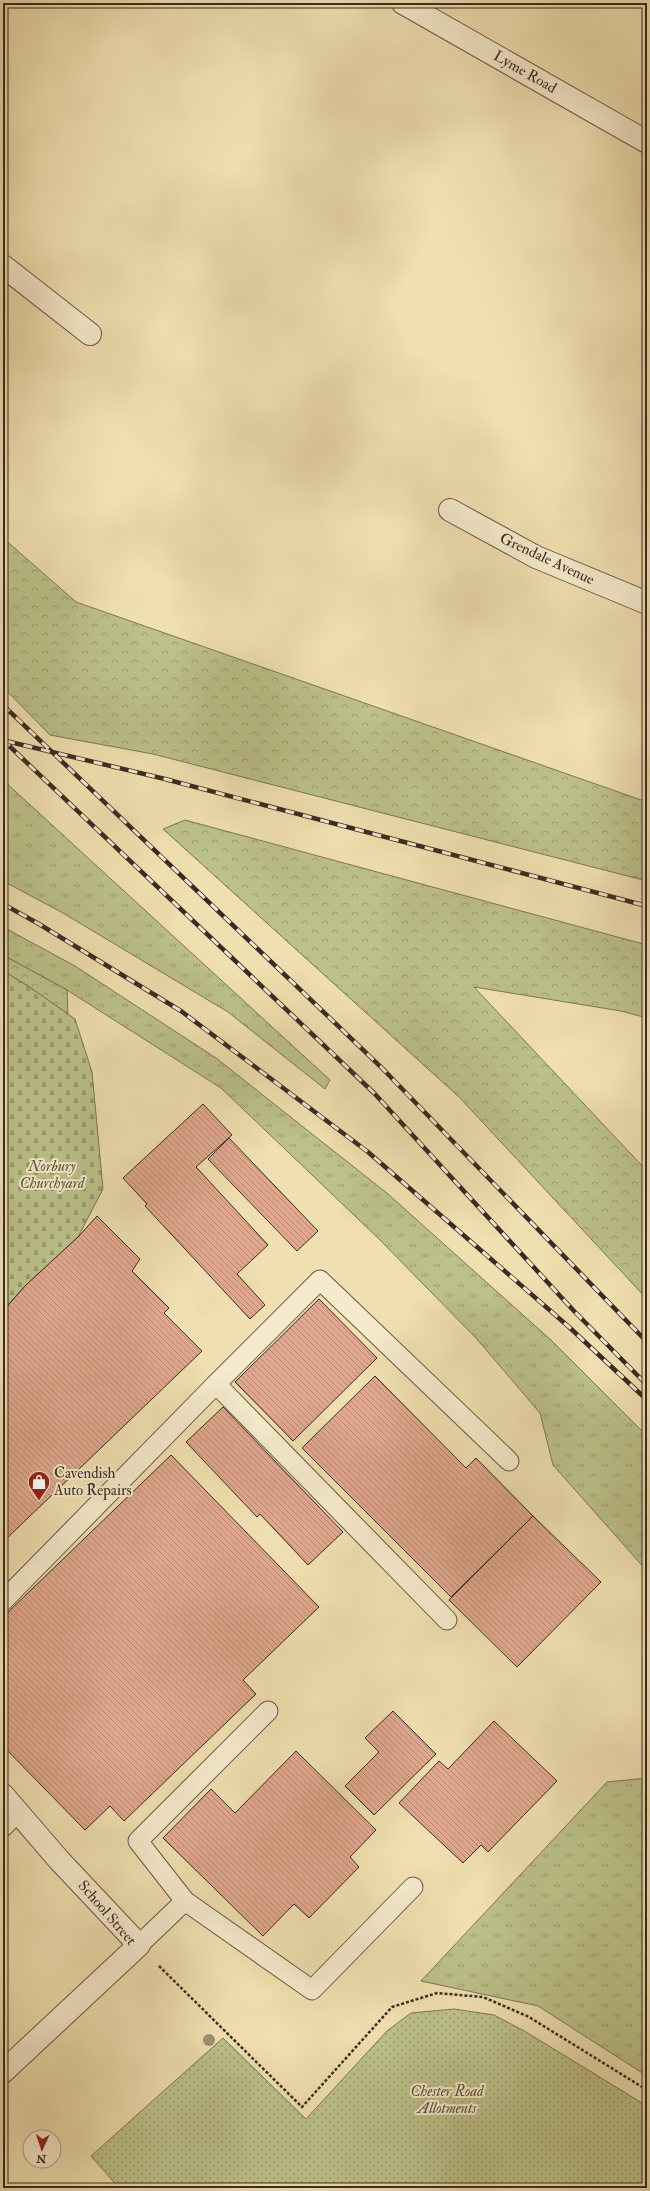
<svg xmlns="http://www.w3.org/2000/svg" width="650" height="2191" font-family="'IM FELL Double Pica',serif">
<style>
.grass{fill:url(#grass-tufts);stroke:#7a7656}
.forest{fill:url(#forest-crowns);stroke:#7a7656}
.cemetery{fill:url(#cemetery-stones);stroke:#7a7656}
.park{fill:url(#park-dots);stroke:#7a7656}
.building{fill:url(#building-back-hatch);stroke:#392b23}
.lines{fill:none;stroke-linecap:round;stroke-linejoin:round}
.service-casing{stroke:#675846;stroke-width:21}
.minor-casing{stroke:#675846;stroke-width:24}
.path{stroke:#392b23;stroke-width:2.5;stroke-dasharray:3 2;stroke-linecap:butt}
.service{stroke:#f5eacc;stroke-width:19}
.minor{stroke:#f5eacc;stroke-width:22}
.rail-casing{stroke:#392b23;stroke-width:4.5}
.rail{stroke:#f5eacc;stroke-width:3;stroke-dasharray:9;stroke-linecap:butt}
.tree{fill:#9e9070}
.labels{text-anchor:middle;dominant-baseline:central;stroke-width:4;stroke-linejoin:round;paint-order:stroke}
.street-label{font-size:15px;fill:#392b23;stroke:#f5eacc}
.park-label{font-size:15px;font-style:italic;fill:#5a503c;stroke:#f5eacc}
.poi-label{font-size:15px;fill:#392b23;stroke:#f5eacc;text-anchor:start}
</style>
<defs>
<pattern id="grass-tufts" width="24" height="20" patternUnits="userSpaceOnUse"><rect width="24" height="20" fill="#bcc189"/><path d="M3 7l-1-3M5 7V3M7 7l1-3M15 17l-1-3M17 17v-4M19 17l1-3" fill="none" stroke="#9a9d70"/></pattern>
<pattern id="forest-crowns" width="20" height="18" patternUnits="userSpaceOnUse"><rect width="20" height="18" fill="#bcc189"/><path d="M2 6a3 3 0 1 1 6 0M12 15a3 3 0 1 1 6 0" fill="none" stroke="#9a9d70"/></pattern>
<pattern id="cemetery-stones" width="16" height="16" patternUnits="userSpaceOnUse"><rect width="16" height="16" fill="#bcc189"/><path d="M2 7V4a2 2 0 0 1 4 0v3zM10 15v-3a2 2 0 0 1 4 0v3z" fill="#9a9d70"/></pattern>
<pattern id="park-dots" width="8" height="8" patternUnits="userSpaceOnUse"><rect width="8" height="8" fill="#bcc189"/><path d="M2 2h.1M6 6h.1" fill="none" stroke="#9a9d70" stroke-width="1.8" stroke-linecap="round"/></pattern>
<pattern id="building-back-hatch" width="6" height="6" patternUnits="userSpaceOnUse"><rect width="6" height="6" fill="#e1a88f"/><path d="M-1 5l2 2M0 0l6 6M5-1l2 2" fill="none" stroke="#b78974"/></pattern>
</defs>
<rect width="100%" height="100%" fill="#f0dfb0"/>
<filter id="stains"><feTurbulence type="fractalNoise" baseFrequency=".005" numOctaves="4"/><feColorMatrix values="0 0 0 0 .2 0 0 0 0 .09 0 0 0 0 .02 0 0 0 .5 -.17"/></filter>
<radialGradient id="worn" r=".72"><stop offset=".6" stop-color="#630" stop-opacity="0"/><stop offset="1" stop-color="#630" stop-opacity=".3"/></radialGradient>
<!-- grass -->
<g class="grass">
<path d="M 3,780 L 330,1080 L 325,1089 L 228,1012 L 63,913 L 3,881 Z"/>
<path d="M 3,927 L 75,966 L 216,1058 L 388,1194 L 552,1341 L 647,1436 L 647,1571 L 553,1465 L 540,1413 L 476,1338 L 378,1238 L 221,1088 L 67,990 L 3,955 Z"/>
<path d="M 647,1778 L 647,2076 L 538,2006 L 421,1981 L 607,1782 Z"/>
</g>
<!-- forest -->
<g class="forest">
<path d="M 3,538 L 76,602 L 647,802 L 647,881 L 153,754 L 50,735 L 3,687 Z"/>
<path d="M 185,820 L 647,945 L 647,1018 L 621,1011 L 474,987 L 647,1171 L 647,1299 L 459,1097 L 163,829 Z"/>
<path d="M 3,955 L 67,990 L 68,1014 L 28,986 L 3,971 Z"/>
</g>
<!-- cemetery -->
<path class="cemetery" d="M 3,971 L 28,986 L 75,1019 L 92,1072 L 103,1189 L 78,1237 L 26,1285 L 3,1310 Z"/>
<!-- park -->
<path class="park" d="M 454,2009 L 494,2015 L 526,2032 L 647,2106 L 647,2188 L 119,2188 L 91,2156 L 223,2038 L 306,2119 L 387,2031 L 411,2013 Z"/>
<!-- building -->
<g class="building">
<path d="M 203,1104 L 232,1135 L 196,1167 L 268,1245 L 237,1274 L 265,1305 L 250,1319 L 145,1206 L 147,1204 L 123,1178 Z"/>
<path d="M 229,1138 L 318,1231 L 297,1251 L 208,1159 Z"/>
<path d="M 97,1216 L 140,1259 L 132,1271 L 169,1308 L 164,1313 L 202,1351 L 3,1542 L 3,1311 L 26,1285 L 78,1237 Z"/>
<path d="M 319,1299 L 377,1358 L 293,1441 L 235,1382 Z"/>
<path d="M 375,1376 L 466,1468 L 476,1458 L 533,1516 L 451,1597 L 302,1448 Z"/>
<path d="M 223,1407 L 343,1532 L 308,1565 L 260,1514 L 257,1517 L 186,1442 Z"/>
<path d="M 171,1455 L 319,1607 L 243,1680 L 256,1694 L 124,1821 L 110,1806 L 85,1830 L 3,1746 L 3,1617 Z"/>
<path d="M 533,1516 L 601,1582 L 517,1667 L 449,1600 Z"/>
<path d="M 393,1711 L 436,1754 L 374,1815 L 345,1786 L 379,1752 L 365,1738 Z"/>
<path d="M 494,1721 L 557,1781 L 488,1852 L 481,1845 L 463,1863 L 399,1803 L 439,1761 L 448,1769 Z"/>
<path d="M 296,1751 L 376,1830 L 350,1857 L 359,1867 L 309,1918 L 294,1904 L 263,1936 L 163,1838 L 211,1789 L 235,1813 Z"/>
</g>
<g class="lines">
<!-- service casing -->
<g class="service-casing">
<g id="service">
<path d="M 216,1384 L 320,1280 L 509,1461"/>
<path d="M 3,1601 L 216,1384 L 447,1620"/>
<path d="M 268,1711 L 138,1841 L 185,1901 L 312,1990 L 413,1887"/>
<path d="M 3,1827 L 18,1812"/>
<path d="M 139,1945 L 185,1901"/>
</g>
</g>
<!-- minor casing -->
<g class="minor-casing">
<g id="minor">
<path d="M 403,3 L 647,142"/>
<path d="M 3,266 L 90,334"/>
<path d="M 450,510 L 536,557 L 647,603"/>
<path d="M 3,1795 L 59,1860 L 139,1945 L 3,2072"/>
</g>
</g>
<!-- path -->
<path class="path" d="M 159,1966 L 302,2107 L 392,2007 L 437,1993 L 483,1997 L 529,2017 L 647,2090"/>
<!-- service -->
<use href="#service" class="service"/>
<!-- minor -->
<use href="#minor" class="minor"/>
<!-- rail casing -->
<g class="rail-casing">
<g id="rail">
<path d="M 3,705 L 381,1067 L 647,1342"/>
<path d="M 3,740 L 374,1093 L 573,1310 L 647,1385"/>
<path d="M 6,741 L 165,779 L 647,906"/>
<path d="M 3,904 L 39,924 L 181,1011 L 368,1152 L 569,1327 L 647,1400"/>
</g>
</g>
<!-- rail -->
<use href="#rail" class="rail"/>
</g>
<!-- trees -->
<circle class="tree" cx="209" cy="2040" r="6"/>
<!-- icons -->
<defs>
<g id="shop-pin" transform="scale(1.15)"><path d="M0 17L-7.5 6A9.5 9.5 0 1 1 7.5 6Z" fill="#8f2418" stroke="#f5eacc"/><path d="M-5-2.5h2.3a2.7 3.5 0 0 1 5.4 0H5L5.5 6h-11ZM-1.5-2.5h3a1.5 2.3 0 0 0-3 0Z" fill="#fff"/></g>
</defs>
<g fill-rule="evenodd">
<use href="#shop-pin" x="39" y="1482"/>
</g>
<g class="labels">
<!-- street labels -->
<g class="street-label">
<text transform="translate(525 72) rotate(30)">Lyme Road</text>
<text transform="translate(547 559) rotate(25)">Grendale Avenue</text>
<text transform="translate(107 1913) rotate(49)">School Street</text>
</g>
<!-- park labels -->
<g class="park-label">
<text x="52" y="1166">Norbury<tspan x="52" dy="17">Churchyard</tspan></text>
<text x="447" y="2091">Chester Road<tspan x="447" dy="17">Allotments</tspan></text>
</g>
<!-- poi labels -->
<g class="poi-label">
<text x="54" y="1473">Cavendish<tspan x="54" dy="17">Auto Repairs</tspan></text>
</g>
</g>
<!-- margin -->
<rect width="650" height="2191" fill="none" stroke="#f0dfb0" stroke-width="16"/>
<rect x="4" y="4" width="642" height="2183" fill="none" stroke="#392b23" stroke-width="2"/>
<rect x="8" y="8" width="634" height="2175" fill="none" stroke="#392b23"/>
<!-- north arrow -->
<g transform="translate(42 2149) rotate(183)"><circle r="19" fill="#f5eacc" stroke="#aa9e88"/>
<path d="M0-3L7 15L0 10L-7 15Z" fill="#8f2418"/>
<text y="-6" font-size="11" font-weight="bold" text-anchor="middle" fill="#392b23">N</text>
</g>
<rect width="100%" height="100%" filter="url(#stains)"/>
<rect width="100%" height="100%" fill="url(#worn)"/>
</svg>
